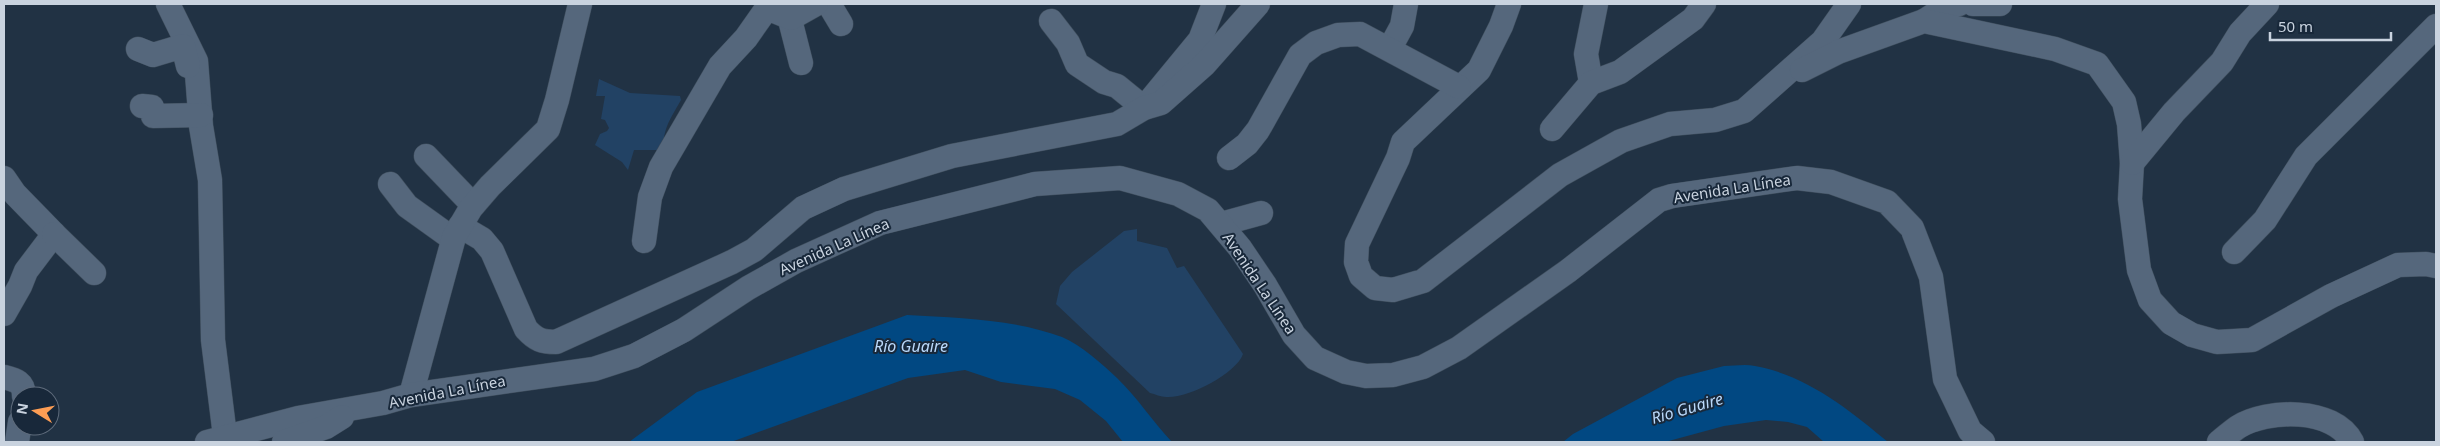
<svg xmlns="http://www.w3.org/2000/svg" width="2440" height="446" font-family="'Noto Sans',sans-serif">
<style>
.green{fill:#224264}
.water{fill:#014882}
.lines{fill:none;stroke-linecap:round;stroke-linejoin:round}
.minor-casing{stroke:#3f4e5d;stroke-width:25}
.minor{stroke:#55677c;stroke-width:24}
.labels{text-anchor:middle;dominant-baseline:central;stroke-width:4;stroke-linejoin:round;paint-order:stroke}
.street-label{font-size:15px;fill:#c9d3df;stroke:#18283a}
.water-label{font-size:16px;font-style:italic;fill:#bad9fb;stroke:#18283a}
</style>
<rect width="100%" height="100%" fill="#213244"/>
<!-- green -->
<g class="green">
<path d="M 599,79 L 630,93 L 680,96 L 681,100 C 671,118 660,132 665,154 L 656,150 L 634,150 L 628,170 L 622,162 L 595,145 L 600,134 L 607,131 L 609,128 L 605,120 L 601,119 L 605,96 L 596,96 Z"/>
<path d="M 1137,229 L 1137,241 L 1167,248 L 1177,268 L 1184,266 L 1243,354 C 1236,374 1187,399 1166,397 C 1161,397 1155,394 1150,393 L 1056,304 L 1060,286 L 1072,272 L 1124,231 Z"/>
</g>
<!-- water -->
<g class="water">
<path d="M 907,315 C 959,318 1013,319 1062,337 C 1081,345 1102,364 1117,378 C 1137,397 1153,422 1172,442 L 1123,442 L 1106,421 L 1080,400 L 1055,389 L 1001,382 L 965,370 L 908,378 L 731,442 L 629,442 L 697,392 Z"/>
<path d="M 1724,366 C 1734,366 1745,364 1755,366 C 1806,375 1850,410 1888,442 L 1824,442 L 1807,427 L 1788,422 L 1766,420 L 1724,426 L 1665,442 L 1563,442 L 1573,434 L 1677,378 Z"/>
</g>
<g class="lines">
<!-- minor casing -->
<g class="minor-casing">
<g id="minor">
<path d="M 168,4 L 196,61 L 201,126 L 210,180 L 213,340 L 225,436"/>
<path d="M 786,4 L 801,63"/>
<path d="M 829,4 L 841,24"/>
<path d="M 1509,4 L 1501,26 L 1479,70 L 1403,142 L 1398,158 L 1357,244 L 1356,262 L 1361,276 L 1375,288 L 1393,290 L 1423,281 L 1560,175 L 1621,141 L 1670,124 L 1715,120 L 1744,111 L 1823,41 L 1849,4"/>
<path d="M 1973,4 L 2000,4"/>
<path d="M 1051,21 L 1068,43 L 1077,64 L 1104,82 L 1117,86 L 1144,108 L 1200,40 L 1214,4"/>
<path d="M 1924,21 L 1949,5 L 1959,4"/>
<path d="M 1390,48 L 1402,26 L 1406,4"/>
<path d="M 138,49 L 153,55 L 183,46 L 188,66"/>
<path d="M 1802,70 L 1838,52 L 1924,21 L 2055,49 L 2097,64 L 2124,102 L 2129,124 L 2132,163 L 2130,199 L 2139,270 L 2150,300 L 2171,323 L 2192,335 L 2217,342 L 2252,340 L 2331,296 L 2398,265 L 2426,264 L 2436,266"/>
<path d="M 1591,83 L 1586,54 L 1596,4"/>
<path d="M 142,106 L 152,107 L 153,116 L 201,115"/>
<path d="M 1552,129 L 1591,83 L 1620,72 L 1693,19 L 1704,4"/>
<path d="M 426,156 L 473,205"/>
<path d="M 1229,158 L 1247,144 L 1258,130 L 1300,55 L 1316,43 L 1338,35 L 1360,34 L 1459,87"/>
<path d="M 2132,163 L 2174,112 L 2222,62 L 2240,33 L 2267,4"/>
<path d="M 4,178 L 15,194 L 54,234 L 26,271 L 20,286 L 4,314"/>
<path d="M 390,184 L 407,206 L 453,239"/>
<path d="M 1221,224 L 1261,213"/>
<path d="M 460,226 L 482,239 L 492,251 L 526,329 C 536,340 542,342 556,342 L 732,262 L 754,250 L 803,208 L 844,189 L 952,156 L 1117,124 L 1144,108 L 1161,103 L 1204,65 L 1258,4"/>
<path d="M 54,234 L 94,273"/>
<path d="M 644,241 L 650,197 L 661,167 L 720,66 L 746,38 L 765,11 L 774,11 L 791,18 L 816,4"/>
<path d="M 2234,252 L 2265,220 L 2306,156 L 2436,26"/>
<path d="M 4,377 C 16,380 24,382 24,396"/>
<path d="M 411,395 L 454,237 L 471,208 L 490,186 L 548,129 L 557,100 L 580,4"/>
<path d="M 17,442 L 20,422"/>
<path d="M 207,442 L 298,418 L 383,403 L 411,395 L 594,369 L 634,356 L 684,330 L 748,288 L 796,261 L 880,223 L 1035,184 L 1120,178 L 1178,194 L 1208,210 L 1240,248 L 1265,285 L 1294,335 L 1315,358 L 1346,372 L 1366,376 L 1393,375 L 1423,367 L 1459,348 L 1568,271 L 1659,200 L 1672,196 L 1797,178 L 1831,182 L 1887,202 L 1912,228 L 1931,277 L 1945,379 L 1970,431 L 1983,442"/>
<path d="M 284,442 L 326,427 L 342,417"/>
<path d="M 2219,442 C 2225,437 2231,432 2238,427 C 2267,409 2334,407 2352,442"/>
</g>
</g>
<!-- minor -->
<use href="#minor" class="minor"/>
</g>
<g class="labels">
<!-- street labels -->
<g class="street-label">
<text transform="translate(1732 188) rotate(-9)">Avenida La Línea</text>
<text transform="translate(834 246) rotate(-24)">Avenida La Línea</text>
<text transform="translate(1260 283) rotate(56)">Avenida La Línea</text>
<text transform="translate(447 391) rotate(-11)">Avenida La Línea</text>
</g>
<!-- water labels -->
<g class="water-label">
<text x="911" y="346">Río Guaire</text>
<text transform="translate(1687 408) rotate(-16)">Río Guaire</text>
</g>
</g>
<!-- border -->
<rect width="2440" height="446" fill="none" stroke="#c9d3df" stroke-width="10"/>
<!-- north arrow -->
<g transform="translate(35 411) rotate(280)"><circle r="24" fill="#18283a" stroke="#5f6c7c"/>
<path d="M0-4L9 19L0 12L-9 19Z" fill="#fc9d54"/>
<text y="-8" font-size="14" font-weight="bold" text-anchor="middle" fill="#c9d3df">N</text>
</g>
<!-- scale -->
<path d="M2270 32v8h121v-8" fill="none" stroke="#c9d3df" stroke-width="2.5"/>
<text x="2278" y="32" font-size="15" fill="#c9d3df" stroke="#18283a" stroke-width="4" paint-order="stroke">50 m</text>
</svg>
